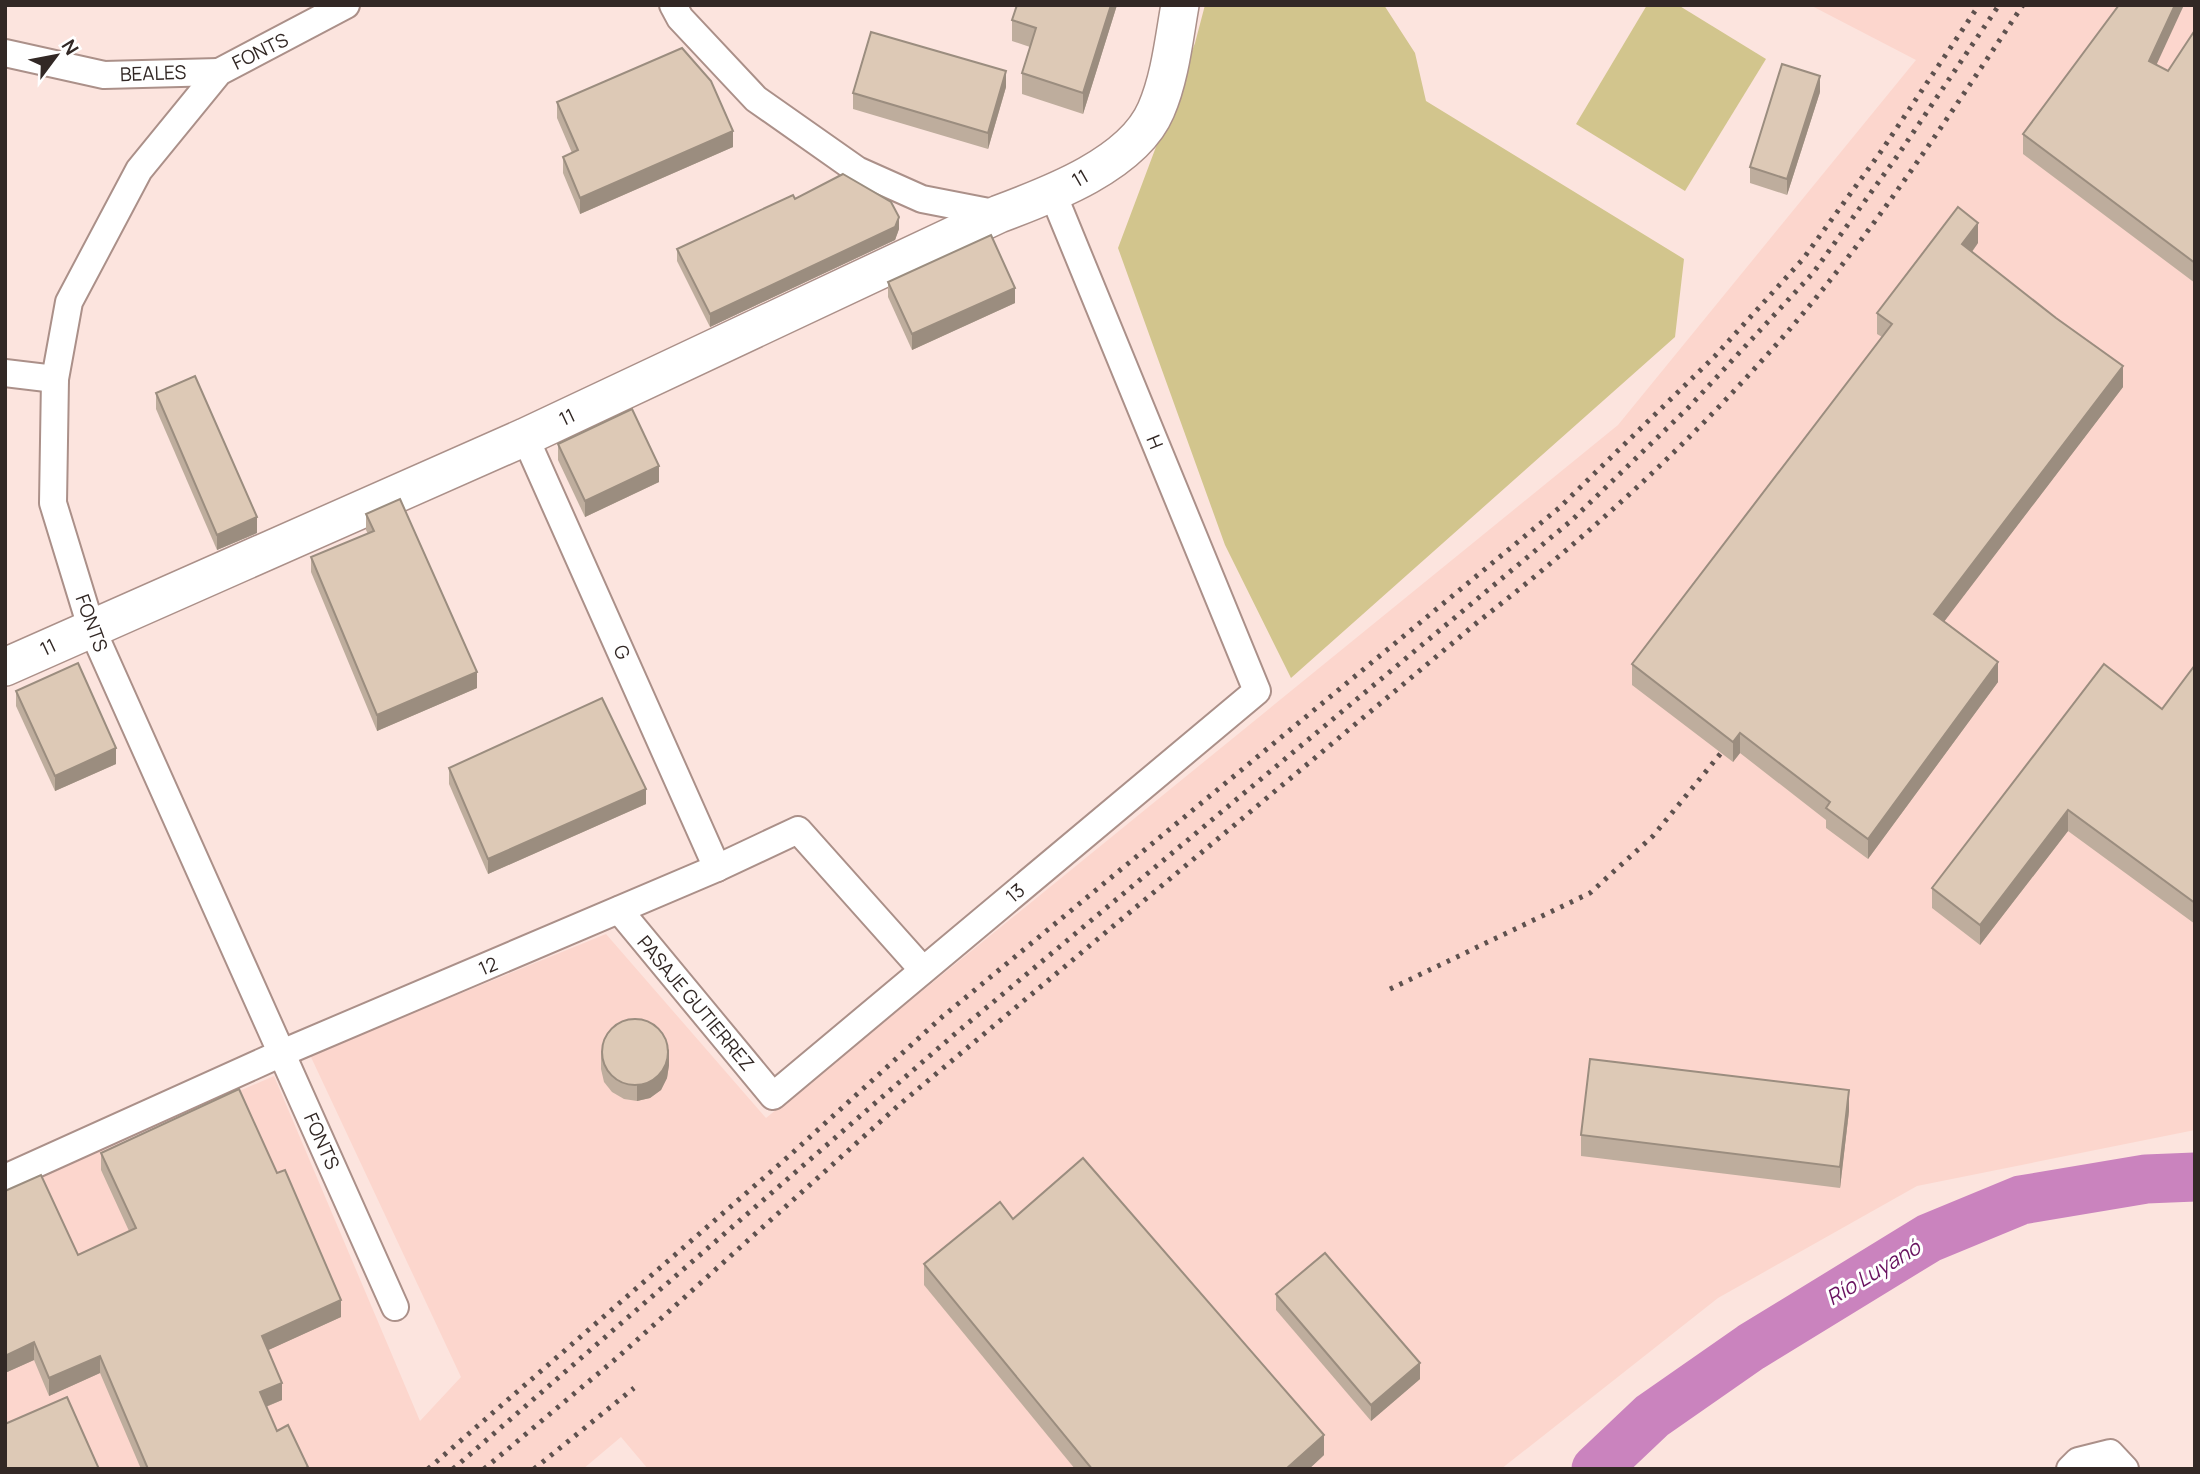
<svg xmlns="http://www.w3.org/2000/svg" width="2200" height="1474" font-family="Manrope,sans-serif">
<style>
.built{fill:#fcd6cd}
.green{fill:#d2c58d}
.lines{fill:none;stroke-linecap:round;stroke-linejoin:round}
.river{stroke:#ca83be;stroke-width:49}
.street-casing{stroke:#ab9089;stroke-width:30}
.secondary-casing{stroke:#ab9089;stroke-width:40}
.street{stroke:#fff;stroke-width:26}
.secondary{stroke:#fff;stroke-width:37}
.rail{stroke:#5e514e;stroke-width:5;stroke-dasharray:3.5 7;stroke-linecap:butt}
.wall{fill:#bead9d}
.shaded-wall{fill:#9b8d7f}
.building{fill:#ddc9b6;stroke:#9b8d7f;stroke-width:2}
.labels{text-anchor:middle;dominant-baseline:central;stroke-width:6;stroke-linejoin:round;paint-order:stroke}
.street-label{font-size:19px;fill:#322825;stroke:#fff}
.water-label{font-size:21px;font-style:italic;fill:#691360;stroke:#fff}
</style>
<rect width="100%" height="100%" fill="#fce4de"/>
<!-- built -->
<path class="built" d="M 1810,5 L 2195,5 L 2195,1130 L 1917,1186 L 1718,1298 L 1501,1469 L 648,1469 L 621,1437 L 583,1469 L 5,1469 L 5,1193 L 274,1076 L 420,1421 L 461,1377 L 310,1055 L 606,934 L 766,1118 L 1618,425 L 1916,60 Z"/>
<!-- green -->
<g class="green">
<path d="M 1205,5 L 1384,5 L 1415,53 L 1426,101 L 1684,259 L 1675,337 L 1291,678 L 1225,545 L 1118,248 L 1195,43 Z"/>
<path d="M 1647,5 L 1678,5 L 1766,59 L 1685,191 L 1576,124 Z"/>
</g>
<g class="lines">
<!-- river -->
<path class="river" d="M 1596,1469 L 1652,1416 L 1751,1347 L 1929,1238 L 2021,1200 L 2146,1179 L 2195,1177"/>
<!-- street casing -->
<g class="street-casing">
<g id="street">
<path d="M 346,5 L 219,72 L 139,170 L 69,302 L 55,379 L 53,503 L 91,627 L 395,1307"/>
<path d="M 673,5 L 680,18 L 756,99 L 857,170 L 922,199 L 999,214"/>
<path d="M 5,53 L 104,75 L 219,72"/>
<path d="M 5,373 L 55,379"/>
<path d="M 525,437 L 717,868"/>
<path d="M 619,910 L 773,1096 L 1257,691 L 1053,194"/>
<path d="M 5,1178 L 282,1053 L 717,868 L 798,830 L 923,970"/>
<path d="M 2070,1469 L 2078,1461 L 2110,1453 L 2125,1469"/>
</g>
</g>
<!-- secondary casing -->
<g class="secondary-casing">
<path id="secondary" d="M 5,667 L 525,437 L 999,214 C 1050,195 1133,164 1156,110 C 1170,78 1174,39 1180,5"/>
</g>
<!-- street -->
<use href="#street" class="street"/>
<!-- secondary -->
<use href="#secondary" class="secondary"/>
<!-- rail -->
<g class="rail">
<path d="M 1390,989 L 1590,893 L 1653,836 L 1721,753"/>
<path d="M 428,1469 L 789,1156 L 942,1017 L 1559,508 L 1715,356 L 1803,259 L 1882,150 L 1979,5"/>
<path d="M 453,1469 L 956,1033 L 1572,520 L 1690,406 L 1813,273 L 1898,155 L 1999,5"/>
<path d="M 484,1469 L 618,1357 L 900,1104 L 1479,621 C 1578,544 1672,460 1756,367 C 1858,257 1940,129 2023,5"/>
<path d="M 534,1469 L 634,1388"/>
</g>
</g>
<!-- wall -->
<g class="wall">
<path d="M 1117,5 L 1083,114 L 1022,94 L 1022,73 L 1030,47 L 1012,41 L 1012,20 Z"/>
<path d="M 2195,30 L 2195,283 L 2023,154 L 2023,134 L 2157,65 L 2168,71 Z"/>
<path d="M 1006,87 L 988,149 L 853,109 L 853,93 Z"/>
<path d="M 1820,92 L 1787,195 L 1750,183 L 1750,167 Z"/>
<path d="M 557,102 L 733,147 L 580,214 L 563,173 L 563,157 L 572,153 L 557,118 Z"/>
<path d="M 795,199 L 899,229 L 895,240 L 710,327 L 677,261 L 677,249 Z"/>
<path d="M 1978,243 L 1972,252 L 2123,387 L 1944,621 L 1998,682 L 1868,859 L 1826,828 L 1826,820 L 1740,753 L 1733,762 L 1632,685 L 1632,664 L 1882,337 L 1877,334 L 1877,313 Z"/>
<path d="M 888,282 L 1015,303 L 912,350 L 888,297 Z"/>
<path d="M 156,393 L 257,533 L 217,550 L 156,409 Z"/>
<path d="M 558,444 L 659,482 L 585,517 L 558,460 Z"/>
<path d="M 366,514 L 477,688 L 377,731 L 311,572 L 311,557 L 368,534 L 366,530 Z"/>
<path d="M 2195,665 L 2195,924 L 2068,831 L 1980,945 L 1932,908 L 1932,888 L 2162,709 Z"/>
<path d="M 16,691 L 116,764 L 55,791 L 16,706 Z"/>
<path d="M 449,768 L 646,804 L 488,874 L 449,784 Z"/>
<path d="M 601,1053 L 669,1065 L 667,1078 L 661,1090 L 650,1098 L 637,1101 L 624,1099 L 612,1092 L 604,1082 L 601,1069 Z"/>
<path d="M 1849,1111 L 1840,1188 L 1581,1156 L 1581,1135 Z"/>
<path d="M 101,1153 L 341,1317 L 268,1350 L 282,1400 L 266,1407 L 277,1431 L 308,1469 L 141,1469 L 100,1373 L 49,1396 L 34,1360 L 5,1373 L 5,1191 L 78,1255 L 129,1231 L 101,1170 Z"/>
<path d="M 1013,1219 L 1324,1455 L 1309,1469 L 1075,1469 L 924,1285 L 924,1264 Z"/>
<path d="M 1276,1294 L 1420,1379 L 1371,1421 L 1276,1310 Z"/>
</g>
<!-- shaded-wall -->
<g class="shaded-wall">
<path d="M 1111,5 L 1117,5 L 1083,114 L 1083,93 Z"/>
<path d="M 2175,5 L 2184,5 L 2149,81 L 2149,61 Z"/>
<path d="M 1006,71 L 1006,87 L 988,149 L 988,133 Z"/>
<path d="M 1820,76 L 1820,92 L 1787,195 L 1787,179 Z"/>
<path d="M 733,131 L 733,147 L 580,214 L 580,198 Z"/>
<path d="M 899,217 L 899,229 L 895,240 L 710,327 L 710,314 Z"/>
<path d="M 1978,223 L 1978,243 L 1962,265 L 1962,244 Z"/>
<path d="M 1015,288 L 1015,303 L 912,350 L 912,334 Z"/>
<path d="M 2123,366 L 2123,387 L 1934,635 L 1934,614 Z"/>
<path d="M 659,466 L 659,482 L 585,517 L 585,501 Z"/>
<path d="M 257,517 L 257,533 L 217,550 L 217,535 Z"/>
<path d="M 1998,662 L 1998,682 L 1868,859 L 1868,839 Z"/>
<path d="M 477,672 L 477,688 L 377,731 L 377,715 Z"/>
<path d="M 1740,733 L 1740,753 L 1733,762 L 1733,742 Z"/>
<path d="M 116,748 L 116,764 L 55,791 L 55,776 Z"/>
<path d="M 646,789 L 646,804 L 488,874 L 488,859 Z"/>
<path d="M 2068,810 L 2068,831 L 1980,945 L 1980,925 Z"/>
<path d="M 669,1049 L 669,1065 L 667,1078 L 661,1090 L 650,1098 L 637,1101 L 637,1085 Z"/>
<path d="M 1849,1090 L 1849,1111 L 1840,1188 L 1840,1167 Z"/>
<path d="M 341,1300 L 341,1317 L 262,1353 L 262,1336 Z"/>
<path d="M 34,1342 L 34,1360 L 5,1373 L 5,1356 Z"/>
<path d="M 100,1356 L 100,1373 L 49,1396 L 49,1378 Z"/>
<path d="M 1420,1363 L 1420,1379 L 1371,1421 L 1371,1405 Z"/>
<path d="M 282,1383 L 282,1400 L 260,1409 L 260,1392 Z"/>
<path d="M 1324,1435 L 1324,1455 L 1309,1469 L 1286,1469 Z"/>
</g>
<!-- building -->
<g class="building">
<path d="M 1017,5 L 1111,5 L 1083,93 L 1022,73 L 1036,28 L 1012,20 Z"/>
<path d="M 2119,5 L 2175,5 L 2149,61 L 2168,71 L 2195,30 L 2195,263 L 2023,134 Z"/>
<path d="M 871,32 L 1006,71 L 988,133 L 853,93 Z"/>
<path d="M 682,48 L 711,81 L 733,131 L 580,198 L 563,157 L 578,150 L 557,102 Z"/>
<path d="M 1782,64 L 1820,76 L 1787,179 L 1750,167 Z"/>
<path d="M 843,174 L 891,202 L 899,217 L 895,227 L 710,314 L 677,249 L 793,195 L 795,199 Z"/>
<path d="M 1958,207 L 1978,223 L 1962,244 L 2056,318 L 2123,366 L 1934,614 L 1998,662 L 1868,839 L 1826,808 L 1830,802 L 1740,733 L 1733,742 L 1632,664 L 1892,324 L 1877,313 Z"/>
<path d="M 991,235 L 1015,288 L 912,334 L 888,282 Z"/>
<path d="M 195,376 L 257,517 L 217,535 L 156,393 Z"/>
<path d="M 632,409 L 659,466 L 585,501 L 558,444 Z"/>
<path d="M 400,499 L 477,672 L 377,715 L 311,557 L 374,531 L 366,514 Z"/>
<path d="M 78,663 L 116,748 L 55,776 L 16,691 Z"/>
<path d="M 2104,664 L 2162,709 L 2195,665 L 2195,903 L 2068,810 L 1980,925 L 1932,888 Z"/>
<path d="M 602,698 L 646,789 L 488,859 L 449,768 Z"/>
<circle cx="635" cy="1052" r="33"/>
<path d="M 1590,1059 L 1849,1090 L 1840,1167 L 1581,1135 Z"/>
<path d="M 239,1089 L 277,1173 L 285,1170 L 341,1300 L 262,1336 L 282,1383 L 260,1392 L 277,1431 L 288,1425 L 308,1467 L 304,1469 L 148,1469 L 100,1356 L 49,1378 L 34,1342 L 5,1356 L 5,1191 L 41,1175 L 78,1255 L 136,1228 L 101,1153 Z"/>
<path d="M 1083,1158 L 1324,1435 L 1286,1469 L 1092,1469 L 924,1264 L 1000,1202 L 1013,1219 Z"/>
<path d="M 1325,1253 L 1420,1363 L 1371,1405 L 1276,1294 Z"/>
<path d="M 67,1397 L 99,1469 L 5,1469 L 5,1424 Z"/>
</g>
<g class="labels">
<!-- street labels -->
<g class="street-label">
<text transform="translate(260 51) rotate(-26)">FONTS</text>
<text transform="translate(153 73) rotate(-2)">BEALES</text>
<text transform="translate(1080 178) rotate(-30)">11</text>
<text transform="translate(567 417) rotate(-25)">11</text>
<text transform="translate(1155 442) rotate(68)">H</text>
<text transform="translate(92 623) rotate(70)">FONTS</text>
<text transform="translate(48 647) rotate(-25)">11</text>
<text transform="translate(622 652) rotate(66)">G</text>
<text transform="translate(1015 893) rotate(-40)">13</text>
<text transform="translate(488 966) rotate(-23)">12</text>
<text transform="translate(696 1003) rotate(50)">PASAJE GUTIERREZ</text>
<text transform="translate(322 1141) rotate(66)">FONTS</text>
</g>
<!-- water labels -->
<g class="water-label">
<text transform="translate(1873 1272) rotate(-31)">Río Luyanó</text>
</g>
</g>
<!-- border -->
<rect width="2200" height="1474" fill="none" stroke="#322825" stroke-width="14"/>
<!-- north arrow -->
<g transform="translate(56 56) rotate(58)" stroke="#ffffff" stroke-width="5" paint-order="stroke">
<path d="M0-5L12 26L0 18L-12 26Z" fill="#322825"/>
<text y="-10" font-size="19" font-weight="bold" text-anchor="middle" fill="#322825">N</text>
</g>
</svg>
